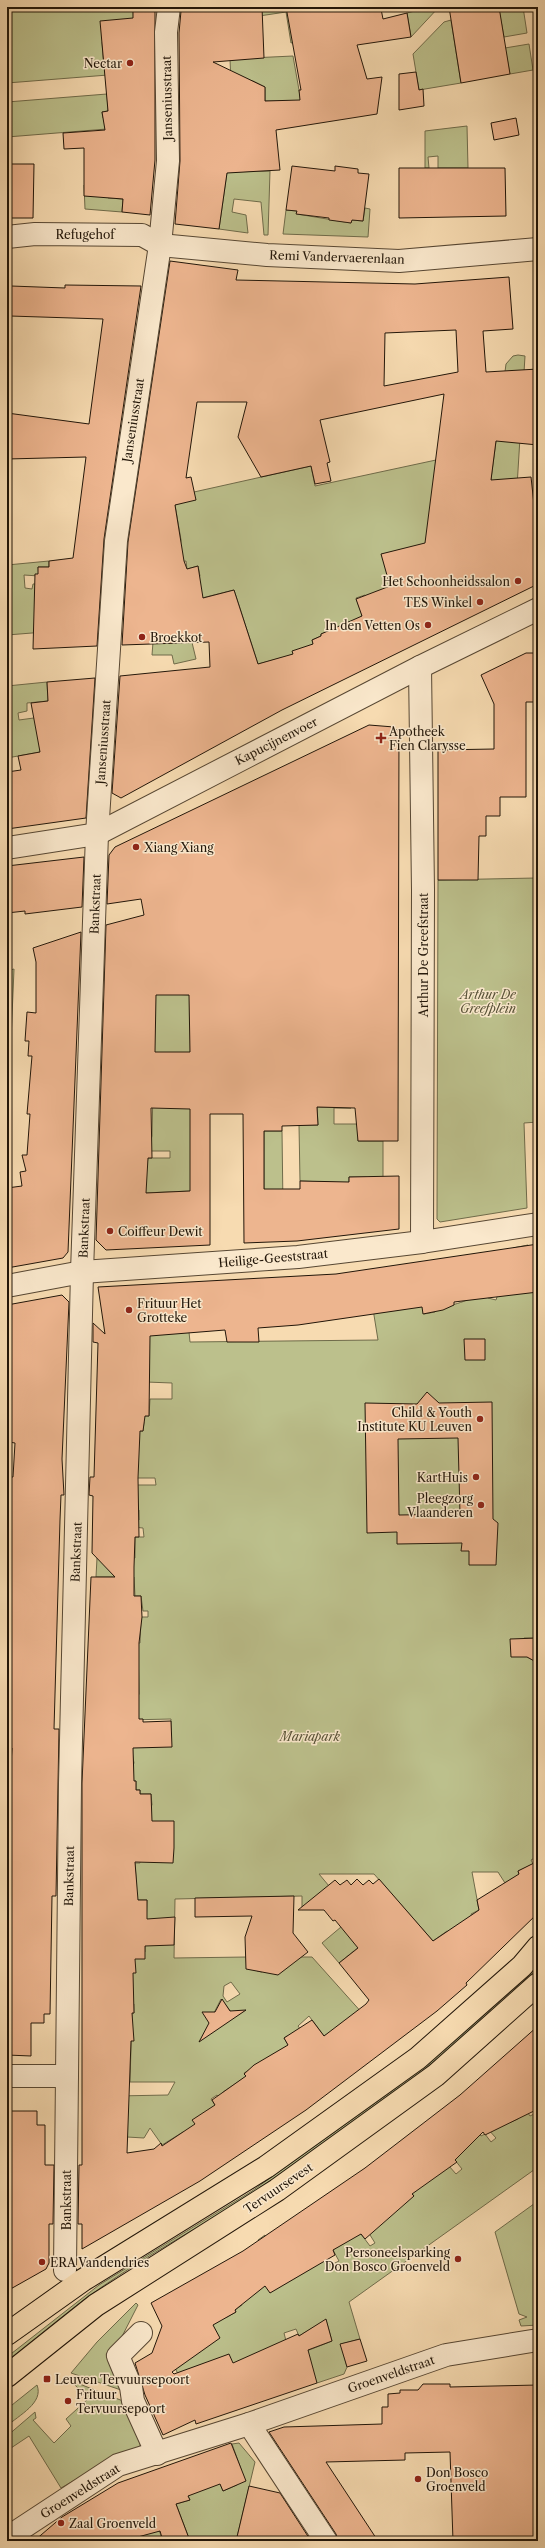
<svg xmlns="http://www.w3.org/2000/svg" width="545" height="2548" font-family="'Libre Caslon Text',serif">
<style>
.green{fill:#bcc08c;stroke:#6f6b4a;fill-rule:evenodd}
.building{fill:#edb58f;stroke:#221609;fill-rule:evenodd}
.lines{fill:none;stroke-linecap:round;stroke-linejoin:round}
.minor-casing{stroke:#574733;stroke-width:24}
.major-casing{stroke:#221609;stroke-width:24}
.minor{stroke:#fae8cc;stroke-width:22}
.major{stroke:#f7dbb1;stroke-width:22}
.poi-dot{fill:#8f2418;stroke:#fae8cc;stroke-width:1.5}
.labels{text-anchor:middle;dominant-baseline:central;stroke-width:3;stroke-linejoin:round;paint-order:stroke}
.poi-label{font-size:12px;fill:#221609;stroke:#fae8cc;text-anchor:start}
.street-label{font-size:12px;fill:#221609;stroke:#fae8cc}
.park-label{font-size:12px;font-style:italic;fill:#585237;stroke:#fae8cc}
</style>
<rect width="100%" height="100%" fill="#f7dbb1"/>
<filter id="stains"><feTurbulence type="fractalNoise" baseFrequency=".005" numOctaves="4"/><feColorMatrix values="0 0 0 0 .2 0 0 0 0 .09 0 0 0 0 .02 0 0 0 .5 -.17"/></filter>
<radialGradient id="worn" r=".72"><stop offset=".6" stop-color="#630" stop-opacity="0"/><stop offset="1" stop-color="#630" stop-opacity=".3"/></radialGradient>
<!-- green -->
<g class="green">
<path d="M 7,7 L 133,7 L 134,31 L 102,42 L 104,68 L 108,68 L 108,75 L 7,83 Z"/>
<path d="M 258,7 L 314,7 L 318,36 L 291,43 L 286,12 L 259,16 Z"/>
<path d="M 430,7 L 439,7 L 411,37 L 407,13 Z"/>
<path d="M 523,7 L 527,33 L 504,37 L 499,10 Z"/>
<path d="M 451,20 L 461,83 L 419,90 L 413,54 L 444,22 Z"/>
<path d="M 529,44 L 533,70 L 510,74 L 505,48 Z"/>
<path d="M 293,56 L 302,107 L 283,101 L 265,101 L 265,87 L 253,81 L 231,83 L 230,59 Z"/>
<path d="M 107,94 L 108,111 L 102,112 L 103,118 L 119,128 L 7,137 L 7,102 Z"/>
<path d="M 467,126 L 468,168 L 438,168 L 438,156 L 428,157 L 429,168 L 425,168 L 425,131 Z"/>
<path d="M 270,171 L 268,235 L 264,235 L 261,202 L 234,199 L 232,212 L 246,215 L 248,233 L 219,229 L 227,172 Z"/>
<path d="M 84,185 L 109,192 L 108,198 L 123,199 L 122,212 L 85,209 Z"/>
<path d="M 365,208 L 370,209 L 368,237 L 283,234 L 286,210 L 297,211 L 297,214 L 351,223 L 352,220 L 363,221 Z"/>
<path d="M 518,355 L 525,356 L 516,503 L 484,533 L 506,364 L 513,356 Z"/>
<path d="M 436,460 L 450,534 L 371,613 L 365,595 L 356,598 L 362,615 L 359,619 L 321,634 L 321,636 L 312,640 L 315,649 L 258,664 L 234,590 L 174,605 L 200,576 L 198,566 L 187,569 L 186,561 L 178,562 L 181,540 L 175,505 L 194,492 L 311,466 L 315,486 Z"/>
<path d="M 49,561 L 49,567 L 38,567 L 39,576 L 24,575 L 25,588 L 32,589 L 33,584 L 56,584 L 57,631 L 7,635 L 7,565 Z"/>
<path d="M 187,622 L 196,659 L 174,664 L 172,655 L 152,655 L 153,642 Z"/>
<path d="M 47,682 L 48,701 L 27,703 L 27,711 L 18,713 L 19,720 L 41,717 L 40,752 L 7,758 L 7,686 Z"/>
<path d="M 534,797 L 538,797 L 538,1122 L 524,1123 L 527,1208 L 440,1222 L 437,1219 L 438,880 L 536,878 Z"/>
<path d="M 14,969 L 7,1136 L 7,971 Z"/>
<path d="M 155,993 L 190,995 L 191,1191 L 143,1193 L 148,1158 L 170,1158 L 170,1151 L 148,1151 L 152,1136 Z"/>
<path d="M 317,1107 L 351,1108 L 334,1108 L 334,1124 L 358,1124 L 358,1141 L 383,1141 L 383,1185 L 366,1177 L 349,1177 L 349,1183 L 300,1181 L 299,1125 L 318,1125 Z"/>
<path d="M 264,1131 L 282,1131 L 283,1208 L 264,1198 Z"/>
<path d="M 528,1245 L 532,1292 L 538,1292 L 538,1638 L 524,1638 L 522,1654 L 538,1663 L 538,1775 L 535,1778 L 538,1780 L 538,1856 L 531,1860 L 533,1864 L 518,1871 L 519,1875 L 505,1883 L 498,1872 L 472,1872 L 479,1910 L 471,1914 L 473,1918 L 451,1934 L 447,1931 L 433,1941 L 374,1874 L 319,1874 L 329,1886 L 302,1910 L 302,1896 L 175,1899 L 174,1958 L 247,1957 L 257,1971 L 262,1972 L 266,1957 L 312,1957 L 363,2014 L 324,2036 L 309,2016 L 298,2026 L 312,2045 L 287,2036 L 284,2038 L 289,2046 L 244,2073 L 258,2093 L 241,2080 L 223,2092 L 235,2110 L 230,2113 L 217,2095 L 211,2099 L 220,2113 L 200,2132 L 183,2132 L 162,2145 L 150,2128 L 144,2138 L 127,2137 L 116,2096 L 168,2095 L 175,2082 L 130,2082 L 132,2013 L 134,2013 L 134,2004 L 129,2004 L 131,1959 L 145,1952 L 147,1900 L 128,1900 L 136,1879 L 135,1863 L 140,1863 L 140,1821 L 152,1805 L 151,1794 L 140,1794 L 140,1790 L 136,1790 L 136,1781 L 125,1782 L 134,1763 L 131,1747 L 171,1730 L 171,1719 L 126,1720 L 139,1694 L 138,1643 L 140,1643 L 141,1617 L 148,1617 L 148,1611 L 143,1611 L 141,1596 L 135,1596 L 134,1577 L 96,1577 L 97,1558 L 135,1558 L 135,1537 L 144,1537 L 143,1528 L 122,1526 L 122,1520 L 139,1520 L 139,1510 L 132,1510 L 132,1485 L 156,1485 L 155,1478 L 132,1478 L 139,1431 L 143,1431 L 144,1422 L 132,1415 L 149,1416 L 150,1399 L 172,1399 L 172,1383 L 146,1382 L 143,1333 L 189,1332 L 190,1342 L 378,1340 L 373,1309 L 422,1302 L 424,1314 L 435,1312 L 434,1304 C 452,1310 469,1298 487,1292 L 488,1298 L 496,1300 L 513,1248 ZM 231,1982 L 240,1994 L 227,2002 L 223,1996 L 224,1986 ZM 221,1999 L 235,2017 L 209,2023 Z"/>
<path d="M 354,1916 L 371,1937 L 339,1963 L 322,1943 Z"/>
<path d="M 538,1963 L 538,1968 C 453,2052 357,2125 257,2191 C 210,2221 161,2247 115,2278 C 77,2303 43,2333 7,2361 L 7,2357 L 99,2285 L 252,2191 L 393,2090 L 488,2011 Z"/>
<path d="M 517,2097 L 530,2116 L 538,2112 L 538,2167 L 349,2302 L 360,2339 L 341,2344 L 347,2367 L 344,2374 L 317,2383 L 299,2354 L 332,2341 L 326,2320 L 299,2336 L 296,2329 L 284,2333 L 286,2341 L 185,2388 L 174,2366 L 184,2326 L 227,2317 L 236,2312 L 235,2310 L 242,2305 L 237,2296 L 264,2250 L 258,2240 L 265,2235 L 294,2279 L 323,2252 L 331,2265 L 339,2261 L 333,2250 L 358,2230 L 370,2246 L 375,2243 L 362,2222 L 414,2196 L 399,2174 L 449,2166 L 456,2174 L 462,2169 L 451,2155 L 471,2123 L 481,2136 L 485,2134 L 491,2142 L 496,2138 L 487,2128 L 506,2113 L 511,2122 L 518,2119 L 508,2103 Z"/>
<path d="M 538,2201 L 538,2325 L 521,2326 L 519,2320 L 527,2317 L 519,2314 L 495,2232 Z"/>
<path d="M 136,2303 L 138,2305 L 112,2356 L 124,2391 L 71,2373 L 97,2342 Z"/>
<path d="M 77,2383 L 123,2401 L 141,2441 L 139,2450 L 99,2466 L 61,2488 L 29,2436 L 11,2448 L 7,2447 L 7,2436 L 35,2412 L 36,2418 L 33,2420 L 54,2443 L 71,2426 L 66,2419 L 88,2399 L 75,2385 Z"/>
<path d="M 37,2385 C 44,2403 19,2415 7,2426 L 7,2409 Z"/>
<path d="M 239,2443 L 255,2462 L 237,2537 L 252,2541 L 190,2541 L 176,2504 L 190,2500 L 188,2496 L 218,2478 L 223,2491 L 237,2485 L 241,2469 L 232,2444 Z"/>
<path d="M 159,2530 L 163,2541 L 122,2541 Z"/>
</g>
<!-- building -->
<g class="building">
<path d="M 133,7 L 155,7 L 155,160 L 150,215 L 122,212 L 123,199 L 84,196 L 84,148 L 64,149 L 63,133 L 105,130 L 102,112 L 108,111 L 100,21 L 133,18 Z"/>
<path d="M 202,7 L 262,7 L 264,58 L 213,62 L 265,87 L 265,101 L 300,100 L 299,90 L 301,90 L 286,7 L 381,9 L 383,19 L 407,13 L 411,37 L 357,45 L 367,79 L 382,77 L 377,114 L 276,130 L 280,170 L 227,173 L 219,229 L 175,224 L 180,161 L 179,33 L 181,11 Z"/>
<path d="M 449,7 L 499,7 L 510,74 L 461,83 Z"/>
<path d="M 416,72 L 419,90 L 423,89 L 424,106 L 399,110 L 399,74 Z"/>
<path d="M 516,118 L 519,135 L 494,140 L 491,123 Z"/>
<path d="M 7,164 L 34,164 L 33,218 L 7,218 Z"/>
<path d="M 292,166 L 335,171 L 335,166 L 358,169 L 358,173 L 369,174 L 363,221 L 352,220 L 351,223 L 329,220 L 329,218 L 296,214 L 297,211 L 286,210 Z"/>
<path d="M 399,168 L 505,168 L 506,216 L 399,218 Z"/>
<path d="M 170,261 L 238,270 L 236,280 L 415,284 L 509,277 L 513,329 L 483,331 L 486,372 L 538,369 L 538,445 L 496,441 L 491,480 L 531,477 L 538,541 L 538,584 L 282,710 L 121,798 L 112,793 L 120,676 L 210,667 L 209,642 L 122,645 L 128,542 ZM 456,330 L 458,372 L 384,386 L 385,333 ZM 444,394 L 425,543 L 381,554 L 390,586 L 356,599 L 362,616 L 321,634 L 321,636 L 312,640 L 313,644 L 292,651 L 293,654 L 258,664 L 234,590 L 203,598 L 198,566 L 187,569 L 184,561 L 175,505 L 196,500 L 191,477 L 186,478 L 197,402 L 247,402 L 238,437 L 261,477 L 311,466 L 315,484 L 331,481 L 327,463 L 330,462 L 320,420 Z"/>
<path d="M 65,285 L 141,286 L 104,539 L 97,646 L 33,649 L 35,574 L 38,574 L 38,567 L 49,567 L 49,561 L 73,558 L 86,457 L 7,459 L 7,413 L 89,424 L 103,319 L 10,316 L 11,286 L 65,288 Z"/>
<path d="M 526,653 L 538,653 L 538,702 L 526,702 L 526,797 L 500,797 L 500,816 L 486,816 L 486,836 L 479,836 L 478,880 L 438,880 L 438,750 L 494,749 L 494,704 L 481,675 Z"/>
<path d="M 95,678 L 86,818 L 7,829 L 7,772 L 21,770 L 18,756 L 40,752 L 31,703 L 48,701 L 47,682 Z"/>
<path d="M 369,725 L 394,727 L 399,732 L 398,1141 L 358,1141 L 355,1108 L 317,1107 L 318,1125 L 282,1126 L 282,1131 L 264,1131 L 264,1189 L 300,1189 L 300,1181 L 349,1182 L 349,1177 L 399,1176 L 399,1229 L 297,1241 L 244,1243 L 243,1114 L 210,1114 L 210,1245 L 106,1250 L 96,1240 L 106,925 L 144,915 L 141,899 L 107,904 L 109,855 L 115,847 ZM 156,995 L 189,995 L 190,1052 L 155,1052 ZM 151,1108 L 190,1109 L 190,1191 L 146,1193 L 148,1158 L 152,1158 Z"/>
<path d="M 84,857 L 82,907 L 25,914 L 25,911 L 7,913 L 7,866 Z"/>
<path d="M 81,932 L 68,1252 L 63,1258 L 7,1268 L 7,1188 L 22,1186 L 20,1172 L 26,1171 L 22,1155 L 27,1155 L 30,1114 L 27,1114 L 32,1056 L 28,1056 L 29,1041 L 25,1041 L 27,1012 L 36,1013 L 36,962 L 33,948 Z"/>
<path d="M 538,1244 L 538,1292 L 454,1302 L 454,1305 L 443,1310 L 423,1314 L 422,1307 L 298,1325 L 258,1328 L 259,1342 L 227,1342 L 225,1330 L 150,1336 L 149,1416 L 145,1416 L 143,1431 L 140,1431 L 138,1478 L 139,1537 L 135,1537 L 134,1567 L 134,1596 L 141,1596 L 142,1617 L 139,1643 L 139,1719 L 143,1719 L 143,1722 L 171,1721 L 172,1747 L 133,1748 L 134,1781 L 136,1781 L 136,1790 L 140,1790 L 140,1794 L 151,1794 L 152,1821 L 174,1821 L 174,1848 L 173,1863 L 135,1862 L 138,1900 L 147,1900 L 147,1919 L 175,1917 L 174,1945 L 145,1946 L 145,1959 L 135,1959 L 136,1973 L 133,1973 L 134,2013 L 132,2013 L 134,2041 L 131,2041 L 127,2153 L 154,2149 L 161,2143 L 162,2146 L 195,2124 L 192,2120 L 215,2105 L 212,2100 L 246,2076 L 244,2074 L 254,2065 L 288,2045 L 284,2038 L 312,2020 L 324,2036 L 366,2004 L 369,2000 L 339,1963 L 358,1948 L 335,1920 L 333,1921 L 324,1910 L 298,1910 L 335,1880 L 340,1885 L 347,1880 L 351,1885 L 357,1879 L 363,1885 L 369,1880 L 373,1884 L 379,1879 L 433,1941 L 479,1910 L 477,1900 L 519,1874 L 518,1871 L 538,1861 L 538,1913 L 466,1983 L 467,1985 L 437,2011 L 306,2110 L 200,2181 L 82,2249 L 82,2224 L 78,2224 L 79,2165 L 82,2165 L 82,1783 L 91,1577 L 115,1577 L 92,1553 L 93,1496 L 89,1495 L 90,1477 L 94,1477 L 98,1343 L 93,1342 L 93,1323 L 105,1334 L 98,1287 L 336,1274 Z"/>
<path d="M 62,1295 L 69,1302 L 62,1459 L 64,1495 L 61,1495 L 60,1520 L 54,1729 L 59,1729 L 56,1896 L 52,1896 L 50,2014 L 44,2014 L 44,2023 L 31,2023 L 31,2056 L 7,2055 L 7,1863 L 10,1863 L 9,1796 L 12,1748 L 7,1747 L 7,1570 L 11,1524 L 7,1524 L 7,1518 L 9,1477 L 13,1477 L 15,1443 L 9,1442 L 11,1348 L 7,1348 L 7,1305 Z"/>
<path d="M 464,1339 L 485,1339 L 485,1360 L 465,1360 Z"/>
<path d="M 427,1392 L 439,1403 L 492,1402 L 493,1519 L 498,1523 L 496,1565 L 469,1565 L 469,1551 L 461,1551 L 462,1543 L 397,1544 L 397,1532 L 367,1533 L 365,1403 L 417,1404 ZM 458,1438 L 460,1514 L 399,1515 L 398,1439 Z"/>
<path d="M 538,1638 L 538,1663 L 527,1657 L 511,1657 L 510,1639 Z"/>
<path d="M 294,1896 L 293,1933 L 308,1952 L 278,1975 L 246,1969 L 245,1937 L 252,1916 L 195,1917 L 195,1898 Z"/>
<path d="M 222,1999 L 230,2011 L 246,2010 L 199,2042 L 209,2023 L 202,2012 L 215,2012 Z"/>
<path d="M 538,2026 L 538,2109 L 485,2135 L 483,2132 L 455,2160 L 457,2162 L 412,2194 L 414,2196 L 365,2239 L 361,2234 L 333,2250 L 335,2255 L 270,2293 L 265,2286 L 235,2310 L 236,2312 L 213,2325 L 220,2338 L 172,2372 L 174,2374 L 229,2354 L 233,2363 L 298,2334 L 299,2336 L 326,2319 L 332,2341 L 308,2350 L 317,2383 L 196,2424 L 195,2420 L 163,2435 L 145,2395 L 135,2363 L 152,2353 L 162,2326 L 151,2303 L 243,2251 L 365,2168 L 460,2095 Z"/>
<path d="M 7,2111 L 37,2111 L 37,2125 L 45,2125 L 45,2165 L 54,2165 L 53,2224 L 49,2224 L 49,2263 L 46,2269 L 7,2291 Z"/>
<path d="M 360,2339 L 367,2361 L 347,2367 L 340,2344 Z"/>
<path d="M 423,2384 L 450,2384 L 450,2387 L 538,2385 L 538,2541 L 453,2541 L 450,2452 L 405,2453 L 405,2460 L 326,2462 L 378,2541 L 338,2541 L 336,2534 L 269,2432 L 284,2427 L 382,2424 L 382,2407 L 388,2407 L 388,2394 L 400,2393 L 400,2390 L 418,2390 Z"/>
<path d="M 231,2443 L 246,2481 L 223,2491 L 220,2484 L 188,2496 L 190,2500 L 176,2504 L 190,2541 L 163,2541 L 160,2531 L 123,2541 L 34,2541 L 62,2517 L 118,2483 Z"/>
<path d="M 249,2486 L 280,2493 L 311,2541 L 254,2541 L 237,2537 Z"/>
</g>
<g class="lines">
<!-- minor casing -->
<g class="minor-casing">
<g id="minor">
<path d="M 7,237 L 35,234 L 142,235 L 160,245 L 267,255 L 399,261 L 538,249"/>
<path d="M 420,667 L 423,890 L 422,1242"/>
<path d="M 7,848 L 97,834 L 420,667 L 538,609"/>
<path d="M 7,1286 L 82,1272 L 298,1257 L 422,1242 L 538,1224"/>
<path d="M 7,2076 L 67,2076"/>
<path d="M 65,2270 L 70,1783 L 82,1272 L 97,834 L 116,541 L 160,245 L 168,161 L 166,32 L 169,7"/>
<path d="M 141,2333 L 118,2356 L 131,2387 L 133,2401 L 157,2454"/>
<path d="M 249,2424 L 326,2541"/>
<path d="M 7,2538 L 118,2465 L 249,2424 L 446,2355 L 538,2340"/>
</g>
</g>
<!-- major casing -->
<g class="major-casing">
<g id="major">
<path d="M 7,2334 L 83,2280 L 266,2167 L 418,2058 L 522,1966 L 538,1947"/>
<path d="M 7,2376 L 96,2305 L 277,2190 L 436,2075 L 538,1984"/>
</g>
</g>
<!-- minor -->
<use href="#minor" class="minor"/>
<!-- major -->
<use href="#major" class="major"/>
</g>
<!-- markers -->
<g class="poi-dot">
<circle cx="130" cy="63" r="4"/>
<circle cx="518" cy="581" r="4"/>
<circle cx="480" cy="602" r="4"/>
<circle cx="428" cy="625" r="4"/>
<circle cx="142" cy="637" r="4"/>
<path d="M379 732h4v4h4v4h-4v4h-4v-4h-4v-4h4z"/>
<circle cx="136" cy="847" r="4"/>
<circle cx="110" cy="1231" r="4"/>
<circle cx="129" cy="1310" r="4"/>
<circle cx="480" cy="1419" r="4"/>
<circle cx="476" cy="1477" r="4"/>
<circle cx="481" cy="1505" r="4"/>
<circle cx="458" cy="2259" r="4"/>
<circle cx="42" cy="2262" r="4"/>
<rect x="43" y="2375" width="8" height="8" rx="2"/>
<circle cx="68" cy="2401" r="4"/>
<circle cx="418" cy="2479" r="4"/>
<circle cx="61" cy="2523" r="4"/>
</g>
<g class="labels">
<!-- poi labels -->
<g class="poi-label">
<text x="122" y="63" text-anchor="end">Nectar</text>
<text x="510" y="581" text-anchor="end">Het Schoonheidssalon</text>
<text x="472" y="602" text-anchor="end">TES Winkel</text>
<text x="420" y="625" text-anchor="end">In den Vetten Os</text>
<text x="150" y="637">Broekkot</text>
<text x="389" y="731">Apotheek<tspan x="389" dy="14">Fien Clarysse</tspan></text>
<text x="144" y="847">Xiang Xiang</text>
<text x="118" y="1231">Coiffeur Dewit</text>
<text x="137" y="1303">Frituur Het<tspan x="137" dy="14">Grotteke</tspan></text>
<text x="472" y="1412" text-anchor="end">Child &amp; Youth<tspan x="472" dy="14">Institute KU Leuven</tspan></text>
<text x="468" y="1477" text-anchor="end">KartHuis</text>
<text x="473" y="1498" text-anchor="end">Pleegzorg<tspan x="473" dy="14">Vlaanderen</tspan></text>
<text x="450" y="2252" text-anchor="end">Personeelsparking<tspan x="450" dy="14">Don Bosco Groenveld</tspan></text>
<text x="50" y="2262">ERA Vandendries</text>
<text x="55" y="2379">Leuven Tervuursepoort</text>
<text x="76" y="2394">Frituur<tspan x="76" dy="14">Tervuursepoort</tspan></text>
<text x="426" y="2472">Don Bosco<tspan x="426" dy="14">Groenveld</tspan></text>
<text x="69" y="2523">Zaal Groenveld</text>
</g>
<!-- street labels -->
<g class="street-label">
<text transform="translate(167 98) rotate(-91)">Janseniusstraat</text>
<text x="85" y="234">Refugehof</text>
<text transform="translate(337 257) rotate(2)">Remi Vandervaerenlaan</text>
<text transform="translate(133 420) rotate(-81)">Janseniusstraat</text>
<text transform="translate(276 741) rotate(-27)">Kapucijnenvoer</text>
<text transform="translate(103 742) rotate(-86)">Janseniusstraat</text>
<text transform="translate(95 904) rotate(-88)">Bankstraat</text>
<text transform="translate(423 955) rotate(-90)">Arthur De Greefstraat</text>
<text transform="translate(84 1228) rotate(-88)">Bankstraat</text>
<text transform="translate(273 1258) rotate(-5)">Heilige-Geeststraat</text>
<text transform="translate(76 1552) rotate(-88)">Bankstraat</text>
<text transform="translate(69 1876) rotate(-89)">Bankstraat</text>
<text transform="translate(278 2188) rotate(-34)">Tervuursevest</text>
<text transform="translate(66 2200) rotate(-90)">Bankstraat</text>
<text transform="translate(391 2374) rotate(-19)">Groenveldstraat</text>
<text transform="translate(80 2491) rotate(-32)">Groenveldstraat</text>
</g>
<!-- park labels -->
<g class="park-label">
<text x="488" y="994">Arthur De<tspan x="488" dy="14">Greefplein</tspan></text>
<text x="310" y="1736">Mariapark</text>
</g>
</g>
<!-- margin -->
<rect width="545" height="2548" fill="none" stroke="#f7dbb1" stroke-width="24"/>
<rect x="8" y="8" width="529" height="2532" fill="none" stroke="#221609" stroke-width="2"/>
<rect x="12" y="12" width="521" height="2524" fill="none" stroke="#221609"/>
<rect width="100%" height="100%" filter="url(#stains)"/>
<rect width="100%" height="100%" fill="url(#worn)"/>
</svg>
